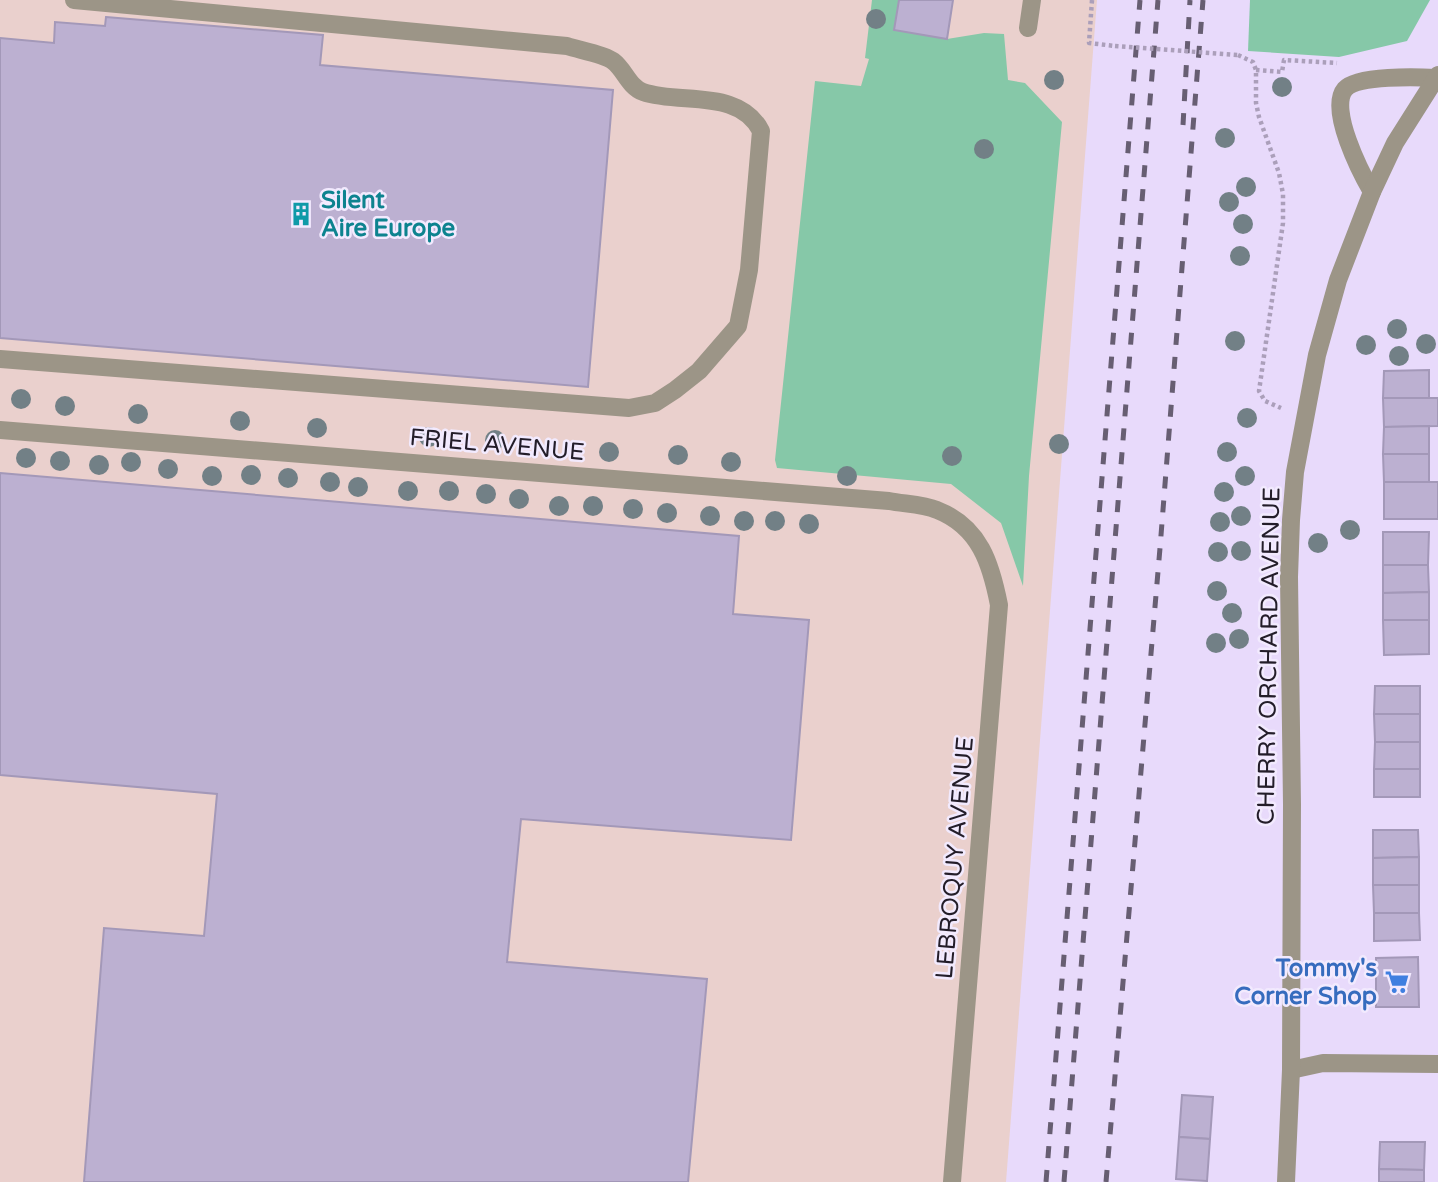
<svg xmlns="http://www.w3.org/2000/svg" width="1438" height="1182" font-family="'Varela Round',sans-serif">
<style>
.commercial{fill:#ead0cd}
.green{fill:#86c8a8}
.building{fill:#bcb0d1;stroke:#a398b8;stroke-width:2}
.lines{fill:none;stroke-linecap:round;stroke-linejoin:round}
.path{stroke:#ab9fba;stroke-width:4.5;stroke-dasharray:3.5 3.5;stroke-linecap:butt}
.service{stroke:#9c9587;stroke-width:18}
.minor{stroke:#9c9587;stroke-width:18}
.rail{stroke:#675e72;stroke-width:5;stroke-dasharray:12 12;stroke-linecap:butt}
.path-bridge{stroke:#ab9fba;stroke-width:4.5;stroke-dasharray:3.5 3.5;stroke-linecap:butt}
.tree{fill:#728086}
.labels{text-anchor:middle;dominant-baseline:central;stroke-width:5;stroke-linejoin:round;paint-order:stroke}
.culture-label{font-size:24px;font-weight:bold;fill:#0d838f;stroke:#f2eafe;text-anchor:start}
.street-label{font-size:24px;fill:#231d29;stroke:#f2eafe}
.shop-label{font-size:24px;font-weight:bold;fill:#366cbe;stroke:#f2eafe;text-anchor:end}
</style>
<rect width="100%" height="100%" fill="#e8dafb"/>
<!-- commercial -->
<path class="commercial" d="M 0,0 L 1097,0 L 1006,1182 L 0,1182 Z"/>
<!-- green -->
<g class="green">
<path d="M 872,0 L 899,0 L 895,30 L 947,39 L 984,33 L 1004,34 L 1008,80 L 1025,83 L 1062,122 L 1029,476 L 1023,586 L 1001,523 L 951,484 L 777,468 L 775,460 L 815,81 L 861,86 L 869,59 L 865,58 Z"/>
<path d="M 1250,0 L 1430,0 L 1407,41 L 1339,57 L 1248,51 Z"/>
</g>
<!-- building -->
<g class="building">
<path d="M 899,0 L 953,0 L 947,39 L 894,30 Z"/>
<path d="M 106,17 L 323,35 L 320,65 L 613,90 L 588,387 L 0,338 L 0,38 L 54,43 L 55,22 L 105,26 Z"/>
<path d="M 1429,370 L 1429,398 L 1383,398 L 1384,371 Z"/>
<path d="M 1383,398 L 1438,398 L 1438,426 L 1384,427 Z"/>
<path d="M 1429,426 L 1429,454 L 1383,454 L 1384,427 Z"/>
<path d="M 1383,454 L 1429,454 L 1429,482 L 1384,482 Z"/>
<path d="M 0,473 L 739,536 L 733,614 L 809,620 L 791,840 L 521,819 L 507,962 L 707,979 L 688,1182 L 84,1182 L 104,928 L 204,936 L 217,794 L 0,775 Z"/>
<rect x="1384" y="482" width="54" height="37"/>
<path d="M 1383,532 L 1429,532 L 1428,565 L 1383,565 Z"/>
<path d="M 1383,565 L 1428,565 L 1429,592 L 1383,593 Z"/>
<path d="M 1429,592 L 1429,620 L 1383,620 L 1383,593 Z"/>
<path d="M 1383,620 L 1429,620 L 1429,654 L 1384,655 Z"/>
<path d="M 1375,686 L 1420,686 L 1420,714 L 1374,714 Z"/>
<path d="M 1374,714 L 1420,714 L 1420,742 L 1375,742 Z"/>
<path d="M 1375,742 L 1420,742 L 1420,769 L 1374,769 Z"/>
<rect x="1374" y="769" width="46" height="28"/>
<path d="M 1373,830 L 1418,830 L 1419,857 L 1373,858 Z"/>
<path d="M 1419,857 L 1419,885 L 1373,885 L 1373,858 Z"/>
<path d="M 1373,885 L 1419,885 L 1419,913 L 1374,913 Z"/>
<path d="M 1374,913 L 1419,913 L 1420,940 L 1374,941 Z"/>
<path d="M 1418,957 L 1419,1007 L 1376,1007 L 1376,958 Z"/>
<path d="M 1182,1095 L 1213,1097 L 1210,1139 L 1179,1137 Z"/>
<path d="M 1179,1137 L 1210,1139 L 1207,1181 L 1176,1179 Z"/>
<path d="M 1380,1142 L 1425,1142 L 1424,1170 L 1379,1169 Z"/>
<path d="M 1379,1169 L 1424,1170 L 1424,1182 L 1379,1182 Z"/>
</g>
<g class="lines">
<!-- path -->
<g class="path">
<path d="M 1092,0 L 1089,43 L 1115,46"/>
<path d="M 1238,55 L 1253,62 L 1256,70 L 1256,103 L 1259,117 L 1279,173 L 1283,194 L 1283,223 L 1259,391 L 1265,401 L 1281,408"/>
<path d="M 1256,70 L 1282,72 L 1284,60 L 1337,63"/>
</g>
<!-- service -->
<g class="service">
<path d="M 1372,192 C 1361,173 1328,109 1345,89 C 1357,75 1418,77 1436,78"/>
<path d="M 0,359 L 629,408 L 655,403 L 675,390 L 699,371 L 738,326 L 749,270 L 761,131 C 739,88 681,105 643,92 C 628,86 625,70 613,61 C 604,54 579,50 567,46 L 74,0"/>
</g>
<!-- minor -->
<g class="minor">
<path d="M 1028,28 L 1032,0"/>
<path d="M 0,430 L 889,501 C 904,504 923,504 937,510 C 980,527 991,564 999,605 L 952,1182"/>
<path d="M 1291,1070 L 1323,1063 L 1438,1064"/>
<path d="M 1286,1182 L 1291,1070 L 1292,804 L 1289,577 L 1291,520 L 1295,472 L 1317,355 L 1338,280 L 1372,192 L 1395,143 L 1438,75"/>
</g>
<!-- rail -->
<g class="rail">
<path d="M 1183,125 L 1190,0"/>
<path d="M 1046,1182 L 1140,0"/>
<path d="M 1064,1182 L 1158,0"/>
<path d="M 1106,1182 L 1160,548 L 1203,0"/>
</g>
<!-- path-bridge -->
<path class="path-bridge" d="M 1115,46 L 1238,55"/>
</g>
<!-- trees -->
<g class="tree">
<circle cx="876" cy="19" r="10"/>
<circle cx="1054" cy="80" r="10"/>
<circle cx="1282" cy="87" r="10"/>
<circle cx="1225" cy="138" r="10"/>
<circle cx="984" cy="149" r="10"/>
<circle cx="1246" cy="187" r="10"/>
<circle cx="1229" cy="202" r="10"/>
<circle cx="1243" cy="224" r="10"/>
<circle cx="1240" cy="256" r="10"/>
<circle cx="1397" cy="329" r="10"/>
<circle cx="1235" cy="341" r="10"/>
<circle cx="1426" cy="344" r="10"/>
<circle cx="1366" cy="345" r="10"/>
<circle cx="1399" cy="356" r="10"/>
<circle cx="21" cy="399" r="10"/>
<circle cx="65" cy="406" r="10"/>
<circle cx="138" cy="414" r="10"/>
<circle cx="1247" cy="418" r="10"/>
<circle cx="240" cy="421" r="10"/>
<circle cx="317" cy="428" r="10"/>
<circle cx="429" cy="437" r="10"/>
<circle cx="495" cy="440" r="10"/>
<circle cx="1059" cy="444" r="10"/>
<circle cx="609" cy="452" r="10"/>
<circle cx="1227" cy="452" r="10"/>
<circle cx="678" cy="455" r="10"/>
<circle cx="952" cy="456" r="10"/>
<circle cx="26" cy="458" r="10"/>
<circle cx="60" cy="461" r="10"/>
<circle cx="131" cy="462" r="10"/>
<circle cx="731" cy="462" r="10"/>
<circle cx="99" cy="465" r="10"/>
<circle cx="168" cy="469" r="10"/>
<circle cx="251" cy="475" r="10"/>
<circle cx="212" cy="476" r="10"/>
<circle cx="847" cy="476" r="10"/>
<circle cx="1245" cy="476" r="10"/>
<circle cx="288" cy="478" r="10"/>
<circle cx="330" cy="482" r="10"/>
<circle cx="358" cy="487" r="10"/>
<circle cx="408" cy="491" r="10"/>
<circle cx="449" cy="491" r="10"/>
<circle cx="1224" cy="492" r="10"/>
<circle cx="486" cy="494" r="10"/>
<circle cx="519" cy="499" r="10"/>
<circle cx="559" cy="506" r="10"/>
<circle cx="593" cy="506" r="10"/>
<circle cx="633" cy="509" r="10"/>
<circle cx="667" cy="513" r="10"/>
<circle cx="710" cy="516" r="10"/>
<circle cx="1241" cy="516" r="10"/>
<circle cx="744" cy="521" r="10"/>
<circle cx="775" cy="521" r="10"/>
<circle cx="1220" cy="522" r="10"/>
<circle cx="809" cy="524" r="10"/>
<circle cx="1350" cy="530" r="10"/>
<circle cx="1318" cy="543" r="10"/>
<circle cx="1241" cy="551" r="10"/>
<circle cx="1218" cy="552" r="10"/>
<circle cx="1217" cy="591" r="10"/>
<circle cx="1232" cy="613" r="10"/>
<circle cx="1239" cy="639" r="10"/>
<circle cx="1216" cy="643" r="10"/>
</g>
<!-- icons -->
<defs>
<g id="building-bare" transform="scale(1.89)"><path d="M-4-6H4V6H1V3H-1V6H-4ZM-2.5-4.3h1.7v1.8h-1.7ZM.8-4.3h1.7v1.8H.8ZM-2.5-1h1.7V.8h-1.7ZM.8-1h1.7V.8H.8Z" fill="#0f9aa8" stroke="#f2eafe" stroke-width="2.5" paint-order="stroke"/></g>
<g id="supermarket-bare" transform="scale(1.89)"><path d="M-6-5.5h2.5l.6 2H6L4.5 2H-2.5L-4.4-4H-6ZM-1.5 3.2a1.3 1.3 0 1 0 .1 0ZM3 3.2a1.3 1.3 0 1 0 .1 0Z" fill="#3f7fe0" stroke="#f2eafe" stroke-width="2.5" paint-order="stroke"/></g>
</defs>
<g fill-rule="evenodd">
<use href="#building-bare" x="301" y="214"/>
<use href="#supermarket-bare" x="1397" y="982"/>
</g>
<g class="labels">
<!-- culture labels -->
<g class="culture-label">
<text x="321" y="200">Silent<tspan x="321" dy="28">Aire Europe</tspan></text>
</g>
<!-- street labels -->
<g class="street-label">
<text transform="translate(497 445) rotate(5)">FRIEL AVENUE</text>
<text transform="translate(1269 656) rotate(-89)">CHERRY ORCHARD AVENUE</text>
<text transform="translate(955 858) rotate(-85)">LEBROQUY AVENUE</text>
</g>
<!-- shop labels -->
<g class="shop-label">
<text x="1377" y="968">Tommy's<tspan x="1377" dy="28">Corner Shop</tspan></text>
</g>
</g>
</svg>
